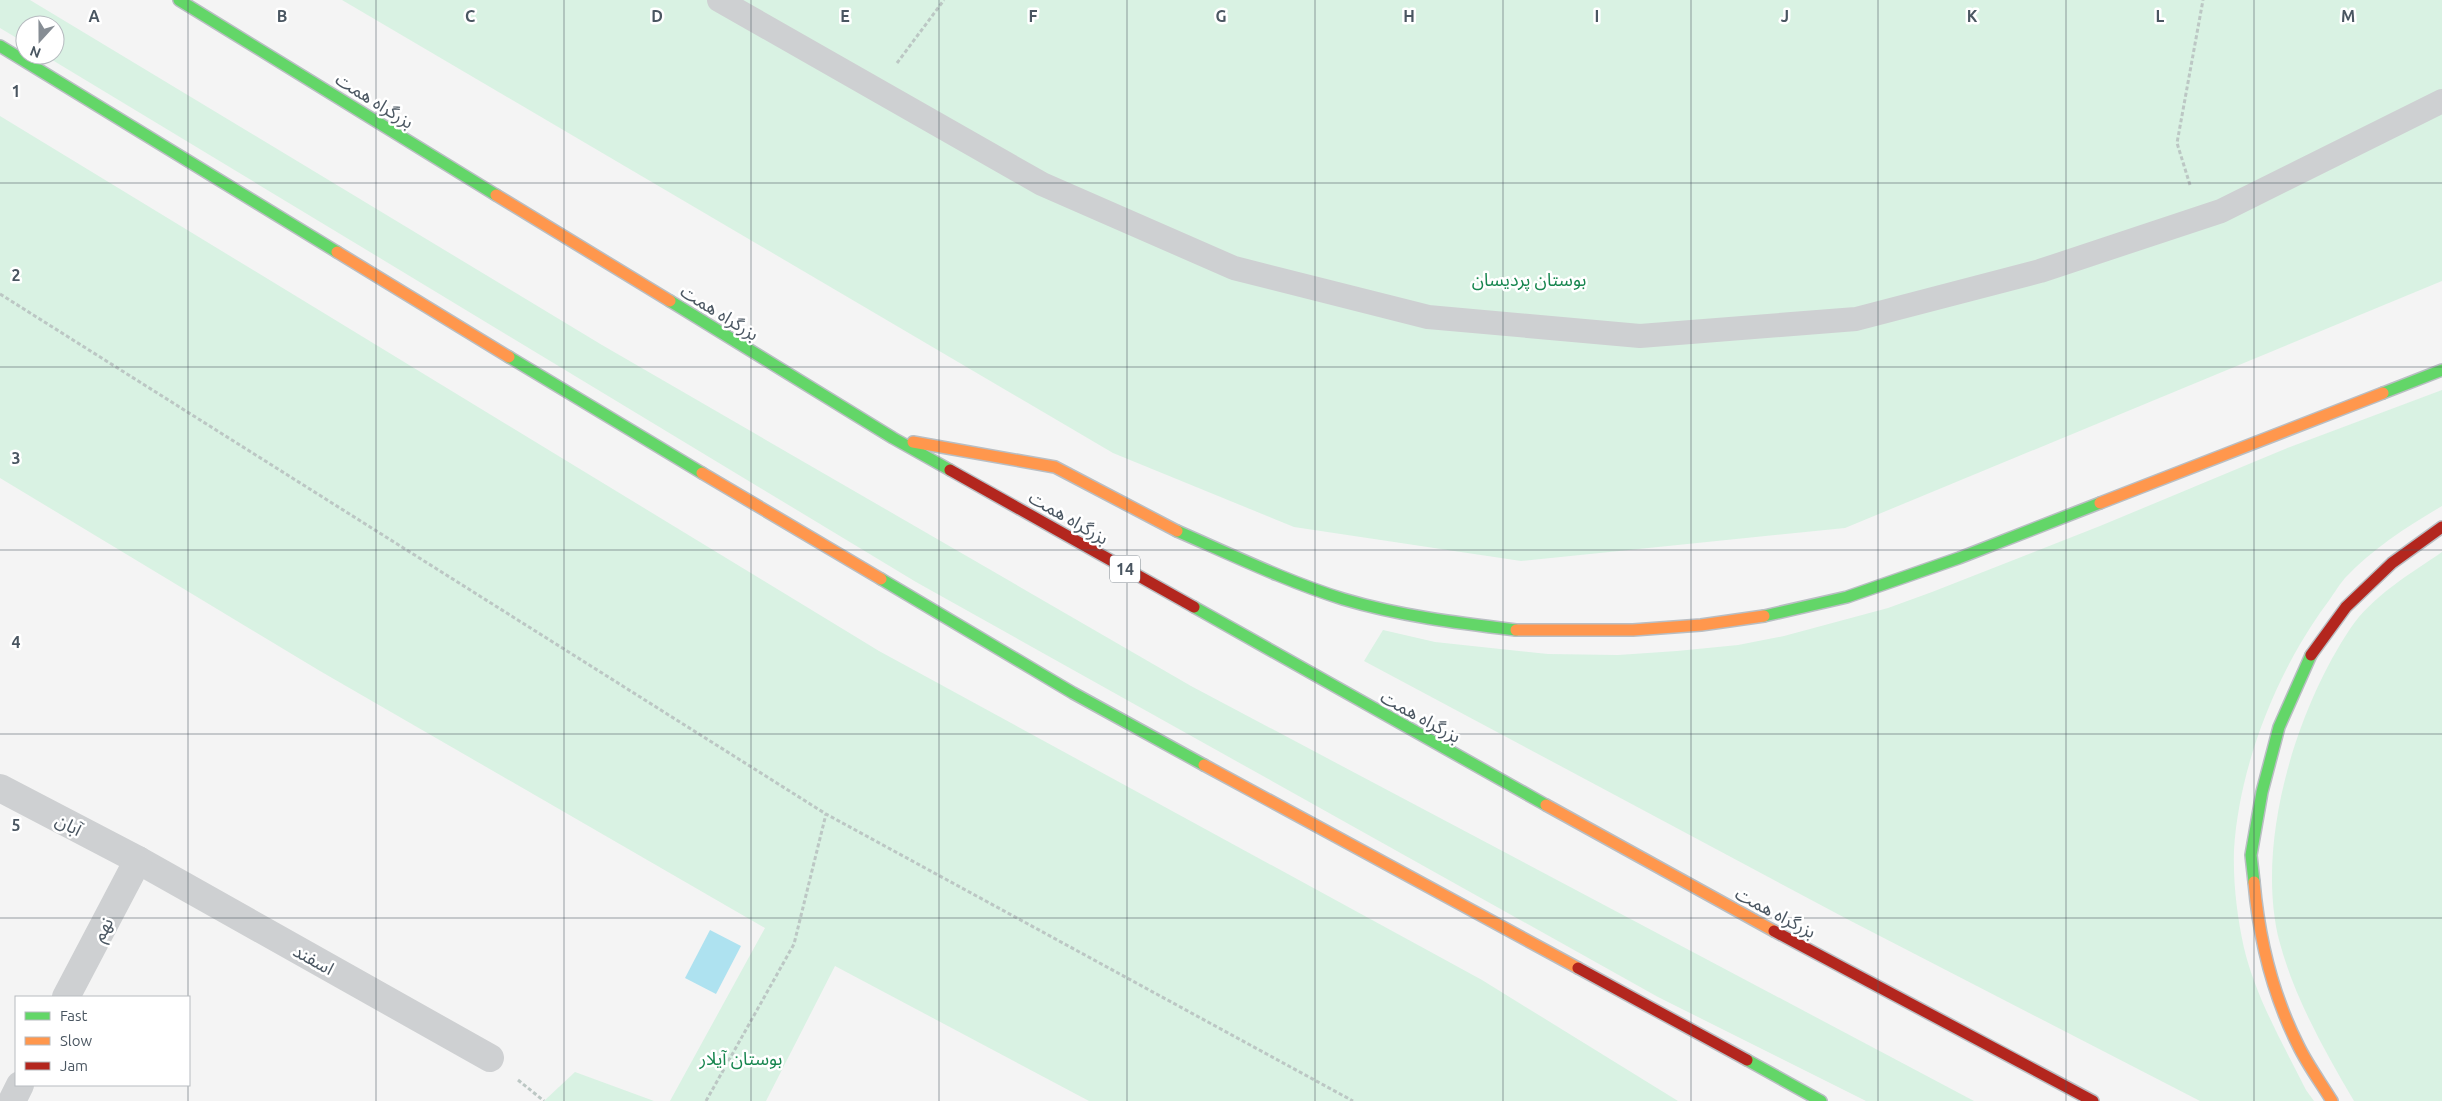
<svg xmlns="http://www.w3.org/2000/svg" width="2442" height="1101" font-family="Ubuntu,'Noto Sans Arabic',sans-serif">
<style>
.green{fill:#d9f2e3}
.water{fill:#aee2f0}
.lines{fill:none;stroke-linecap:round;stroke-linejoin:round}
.fast-casing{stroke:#b9bec3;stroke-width:14}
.slow-casing{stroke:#b9bec3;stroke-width:14}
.jam-casing{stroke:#b9bec3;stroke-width:14}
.path{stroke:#bcc7c4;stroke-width:3;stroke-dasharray:4 2.5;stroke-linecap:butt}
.lane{stroke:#ced0d2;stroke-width:24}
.street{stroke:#ced0d2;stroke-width:28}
.fast{stroke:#63d668;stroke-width:11}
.slow{stroke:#ff974d;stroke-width:11}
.jam{stroke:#b3261e;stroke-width:11}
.grid{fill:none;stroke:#4a5661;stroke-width:1;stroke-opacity:0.55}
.labels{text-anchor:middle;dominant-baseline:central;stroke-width:5;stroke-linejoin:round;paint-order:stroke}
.shield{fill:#fff;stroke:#808990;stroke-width:1}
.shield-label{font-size:16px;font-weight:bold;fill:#4a5661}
.street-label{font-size:18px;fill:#4a5661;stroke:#fff}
.park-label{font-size:18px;fill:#17864f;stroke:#fff}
.grid-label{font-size:16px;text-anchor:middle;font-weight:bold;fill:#4a5661;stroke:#fff;stroke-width:5;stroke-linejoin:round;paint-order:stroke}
</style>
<rect width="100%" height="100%" fill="#f4f4f4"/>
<!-- green -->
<g class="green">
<path d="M 0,0 L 30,0 L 602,345 L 1191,686 L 1974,1101 L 1866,1101 L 1658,997 L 916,582 L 44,55 L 55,55 L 55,25 L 25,25 L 25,43 L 0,28 Z"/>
<path d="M 342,0 L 2442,0 L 2442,281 L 1845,528 L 1521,561 L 1294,527 L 1113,453 Z"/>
<path d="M 0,116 L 879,651 L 1482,980 L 1678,1101 L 1089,1101 L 835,966 L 766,1101 L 670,1101 L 765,928 L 320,671 L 0,478 Z"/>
<path d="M 2442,390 L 2442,506 C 2408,526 2372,549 2345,578 C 2338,586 2332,597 2325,606 C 2276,673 2239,767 2234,850 C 2233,883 2237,916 2244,948 C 2256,998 2283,1044 2306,1090 L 2314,1101 L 2200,1101 L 1847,919 L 1364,661 L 1383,630 L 1435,642 L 1548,654 L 1618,655 L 1677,651 L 1738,645 L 1784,636 L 1888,608 L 1932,592 L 2100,526 L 2285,449 Z"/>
<path d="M 2442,552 L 2442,1101 L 2354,1101 C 2324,1050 2294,997 2279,940 C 2255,843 2296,710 2350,629 C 2372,596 2410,574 2442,552 Z"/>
<path d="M 575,1072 L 654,1101 L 544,1101 Z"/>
</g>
<!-- water -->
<path class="water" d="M 710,930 L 741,946 L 716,994 L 685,978 Z"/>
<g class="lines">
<!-- fast casing -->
<g class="fast-casing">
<g id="fast">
<path d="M 179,0 L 496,195"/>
<path d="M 0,46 L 337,252"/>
<path d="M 670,301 L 893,438 L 950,470"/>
<path d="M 509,357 L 702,473"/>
<path d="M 2383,393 L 2442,370"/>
<path d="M 1177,531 C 1230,554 1288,582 1343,599 C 1400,616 1458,623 1516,630"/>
<path d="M 881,579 L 1073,693 L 1204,765"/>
<path d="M 1194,607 L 1546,805"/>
<path d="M 1764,616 L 1847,597 L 1959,558 L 2100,503"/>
<path d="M 2254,882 L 2251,855 L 2262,792 L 2279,727 L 2311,655"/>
<path d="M 1747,1060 L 1821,1101"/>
</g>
</g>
<!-- slow casing -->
<g class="slow-casing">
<g id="slow">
<path d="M 496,195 L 670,301"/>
<path d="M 337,252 L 509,357"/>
<path d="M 913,442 L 1055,467 L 1177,531"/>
<path d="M 702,473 L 881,579"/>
<path d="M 2100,503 L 2383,393"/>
<path d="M 1516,630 L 1633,630 L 1701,625 L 1764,616"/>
<path d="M 1204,765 L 1578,968"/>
<path d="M 1546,805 L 1774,931"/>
<path d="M 2254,882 C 2259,939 2272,993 2298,1045 C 2307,1064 2321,1083 2332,1101"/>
</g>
</g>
<!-- jam casing -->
<g class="jam-casing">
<g id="jam">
<path d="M 950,470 L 1194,607"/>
<path d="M 2311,655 L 2346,607 L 2392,563 L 2442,527"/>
<path d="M 1774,931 L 2093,1101"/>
<path d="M 1578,968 L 1747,1060"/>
</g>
</g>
<!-- path -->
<g class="path">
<path d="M 897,63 L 944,0"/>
<path d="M 2190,185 L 2177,143 L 2203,0"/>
<path d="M 0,294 L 826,814 L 1353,1101"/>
<path d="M 518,1080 L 544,1101"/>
<path d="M 706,1101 L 794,944 L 826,814"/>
</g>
<!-- lane -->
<path class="lane" d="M 719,0 L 1042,184 L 1234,268 L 1428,317 L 1640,336 L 1856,319 L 2040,271 L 2221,211 L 2442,101"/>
<!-- street -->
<g class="street">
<path d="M 0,788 L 138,860 L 490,1058"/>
<path d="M 66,997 L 138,860"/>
<path d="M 12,1101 L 20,1085"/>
</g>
<!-- fast -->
<use href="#fast" class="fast"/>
<!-- slow -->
<use href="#slow" class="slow"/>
<!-- jam -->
<use href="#jam" class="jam"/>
</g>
<!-- grid -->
<path class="grid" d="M 188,0 L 188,997M 376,0 L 376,1101M 564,0 L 564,1101M 751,0 L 751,1101M 939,0 L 939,1101M 1127,0 L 1127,1101M 1315,0 L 1315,1101M 1503,0 L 1503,1101M 1691,0 L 1691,1101M 1878,0 L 1878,1101M 2066,0 L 2066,1101M 2254,0 L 2254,1101M 0,183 L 2442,183M 0,367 L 2442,367M 0,550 L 2442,550M 0,734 L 2442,734M 0,918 L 2442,918M 188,1085 L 188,1101"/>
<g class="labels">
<!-- shield labels -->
<rect class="shield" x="1110" y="555.5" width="30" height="27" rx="4"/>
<g class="shield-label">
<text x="1125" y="569">14</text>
</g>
<!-- street labels -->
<g class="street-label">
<text transform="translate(375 100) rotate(32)">بزرگراه همت</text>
<text transform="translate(720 312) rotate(32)">بزرگراه همت</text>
<text transform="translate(1069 517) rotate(30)">بزرگراه همت</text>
<text transform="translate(1421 716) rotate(29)">بزرگراه همت</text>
<text transform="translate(69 824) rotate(28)">آبان</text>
<text transform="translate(1776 912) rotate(28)">بزرگراه همت</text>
<text transform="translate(102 929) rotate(-62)">نهم</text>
<text transform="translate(314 959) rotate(29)">اسفند</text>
</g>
<!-- park labels -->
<g class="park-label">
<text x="1529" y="279">بوستان پردیسان</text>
<text x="741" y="1058">بوستان آیلار</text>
</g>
</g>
<g class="grid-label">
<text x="94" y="22">A</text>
<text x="282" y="22">B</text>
<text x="470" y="22">C</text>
<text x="657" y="22">D</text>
<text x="845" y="22">E</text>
<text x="1033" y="22">F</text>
<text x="1221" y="22">G</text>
<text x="1409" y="22">H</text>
<text x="1597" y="22">I</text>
<text x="1785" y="22">J</text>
<text x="1972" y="22">K</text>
<text x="2160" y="22">L</text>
<text x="2348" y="22">M</text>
<text x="16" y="97">1</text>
<text x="16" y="281">2</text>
<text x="16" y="464">3</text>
<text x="16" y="648">4</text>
<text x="16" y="831">5</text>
</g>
<!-- legend -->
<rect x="15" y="996" width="175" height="90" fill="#ffffff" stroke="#b7bbc0"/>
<rect x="25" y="1012" width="25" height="8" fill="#63d668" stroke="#b7bbc0"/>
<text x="60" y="1021" font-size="15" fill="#4a5661">Fast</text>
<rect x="25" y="1037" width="25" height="8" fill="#ff974d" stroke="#b7bbc0"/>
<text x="60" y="1046" font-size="15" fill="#4a5661">Slow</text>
<rect x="25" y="1062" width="25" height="8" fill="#b3261e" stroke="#b7bbc0"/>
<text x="60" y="1071" font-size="15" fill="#4a5661">Jam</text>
<!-- north arrow -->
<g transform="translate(40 40) rotate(201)"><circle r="24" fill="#ffffff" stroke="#b7bbc0"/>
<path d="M0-4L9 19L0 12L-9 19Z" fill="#868d94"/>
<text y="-8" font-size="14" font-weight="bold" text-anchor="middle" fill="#4a5661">N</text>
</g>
</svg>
